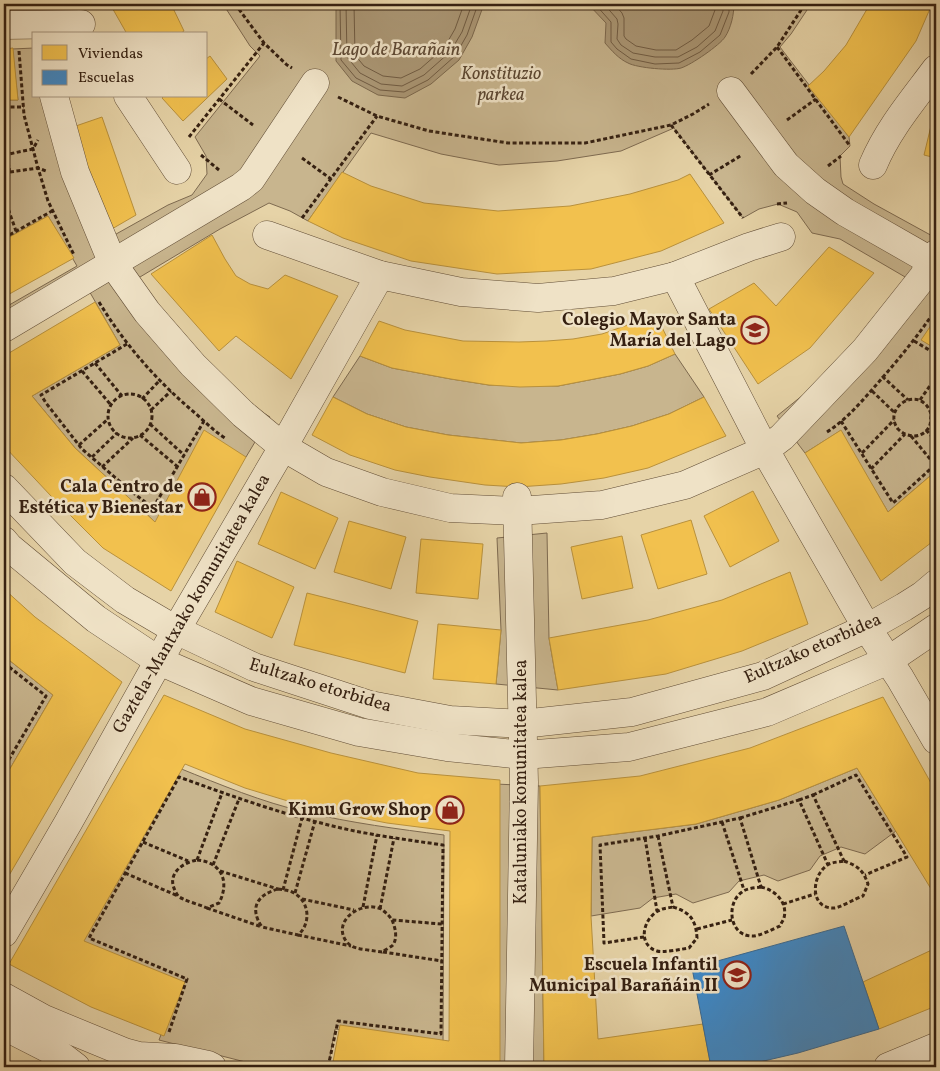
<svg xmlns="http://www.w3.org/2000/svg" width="940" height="1071" font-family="Vollkorn,serif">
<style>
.green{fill:#c8b58e;stroke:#7e6a50}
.water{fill:#aa9674;stroke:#7b674c}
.homes{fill:#f2c14e;stroke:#b9913c}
.schools{fill:#3f88c5;stroke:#3c698f}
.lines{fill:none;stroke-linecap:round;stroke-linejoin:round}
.shore{stroke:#705b42;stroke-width:1}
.minor-casing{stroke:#614d36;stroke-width:29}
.path{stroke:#352011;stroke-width:3;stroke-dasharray:4 2.5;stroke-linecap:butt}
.minor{stroke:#efe2c6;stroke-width:28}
.labels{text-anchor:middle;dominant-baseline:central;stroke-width:5;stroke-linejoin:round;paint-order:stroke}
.park-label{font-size:18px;font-style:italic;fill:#5a4530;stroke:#efe2c6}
.poi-label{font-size:18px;font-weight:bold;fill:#352011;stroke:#efe2c6;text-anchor:end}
.street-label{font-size:18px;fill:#352011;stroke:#efe2c6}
.water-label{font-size:19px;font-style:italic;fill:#5e4934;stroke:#efe2c6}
</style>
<rect width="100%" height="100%" fill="#e6d3a7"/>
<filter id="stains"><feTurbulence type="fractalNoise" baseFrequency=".004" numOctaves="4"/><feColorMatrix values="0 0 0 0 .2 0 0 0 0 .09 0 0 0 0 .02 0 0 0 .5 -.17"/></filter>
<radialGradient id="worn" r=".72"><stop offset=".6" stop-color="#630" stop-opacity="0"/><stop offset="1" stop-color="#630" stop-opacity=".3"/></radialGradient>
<!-- green -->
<g class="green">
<path d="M 11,4 L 56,4 L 54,12 L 10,12 Z"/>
<path d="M 223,4 L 811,4 L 791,34 L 780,47 L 849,137 L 850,146 L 840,156 L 841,177 L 843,184 L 874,204 L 936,238 L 936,318 L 922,340 L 936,349 L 936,471 L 888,512 L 840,431 L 805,453 L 777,416 L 834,370 L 912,281 L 840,239 L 812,233 L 797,212 L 778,204 L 759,209 L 743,218 L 674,128 L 621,151 L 557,161 L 499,165 L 441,154 L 371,133 L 308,221 L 290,211 L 269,203 L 220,229 L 135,280 L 151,305 L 249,404 L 270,417 L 246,457 L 155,522 L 75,448 L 32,396 L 120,345 L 88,289 L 4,340 L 4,308 L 77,266 L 48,216 L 4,240 L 4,100 L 18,100 L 12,49 L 34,48 L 34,96 L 65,96 L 109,238 L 168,205 L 192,195 L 207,174 L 206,156 L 195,137 L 260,56 L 250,46 Z"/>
<path d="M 675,354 L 704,397 L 669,414 L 632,426 L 597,434 L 561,440 L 521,443 L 448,435 L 406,427 L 367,414 L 333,397 L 360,356 L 392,368 L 451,379 L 489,385 L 558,386 L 620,374 L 648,366 Z"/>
<path d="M 547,533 L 549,638 L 558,690 L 496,684 L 501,630 L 497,538 Z"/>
<path d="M 4,656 L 53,695 L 4,779 Z"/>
<path d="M 179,768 C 221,785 262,802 305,812 C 351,823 398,829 444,835 L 443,1045 L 335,1029 L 328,1067 L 265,1067 L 159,1040 L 179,987 L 78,946 Z"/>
<path d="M 857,768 L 896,831 L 865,854 L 841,847 L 820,856 L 810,870 L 778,881 L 764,875 L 739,881 L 729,892 L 693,903 L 676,894 L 653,898 L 640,908 L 591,916 L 592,837 L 696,824 L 779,800 Z"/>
<path d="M 495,784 L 540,786 L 544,1067 L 494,1067 Z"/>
</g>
<!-- water -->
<g class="water">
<path d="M 336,4 L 484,4 L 472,37 L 459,60 L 431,84 L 405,98 L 378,95 L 352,81 L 336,61 Z"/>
<path d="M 588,4 L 734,4 C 734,14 731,28 725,37 C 720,45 691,65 681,68 C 672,71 637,68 628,63 C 619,59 612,51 605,43 L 606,23 Z"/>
</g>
<!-- homes -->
<g class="homes">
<path d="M 110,4 L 171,4 L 184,31 L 180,34 L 127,34 Z"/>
<path d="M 870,4 L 932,4 L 916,41 L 849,137 L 808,86 L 824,71 L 846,45 Z"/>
<path d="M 13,48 L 18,100 L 4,100 L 4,49 Z"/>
<path d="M 210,56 L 227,79 L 183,121 L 162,98 L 164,96 L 206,96 L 206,59 Z"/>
<path d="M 936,105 L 936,158 L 924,155 Z"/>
<path d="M 102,117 L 136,215 L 105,233 L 67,129 Z"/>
<path d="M 342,172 L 371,186 L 424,203 L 498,211 L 570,206 L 630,194 L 678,180 L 690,174 L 724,223 L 661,251 L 591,269 L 497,274 L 411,261 L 343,238 L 308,221 Z"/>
<path d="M 48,216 L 74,258 L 4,297 L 4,240 Z"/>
<path d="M 212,235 L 225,259 L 236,276 L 250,284 L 268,289 L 285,275 L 338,296 L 291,379 L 236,336 L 219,351 L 151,274 Z"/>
<path d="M 829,247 L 874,273 L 810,348 L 758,384 L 709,309 L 754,283 L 776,306 Z"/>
<path d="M 95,302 L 120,345 L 32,396 L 75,448 L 155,522 L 204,430 L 246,457 L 171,591 L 103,548 L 51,496 L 4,446 L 4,356 Z"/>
<path d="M 656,315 L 675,354 L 648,366 L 620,374 L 558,386 L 520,387 L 489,385 L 451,379 L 392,368 L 360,356 L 379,321 L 405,330 L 463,341 L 519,342 L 547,341 L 573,339 L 602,334 Z"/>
<path d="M 936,318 L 936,349 L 921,340 Z"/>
<path d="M 333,397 L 367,414 L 406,427 L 448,435 L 521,443 L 561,440 L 597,434 L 632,426 L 669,414 L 704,397 L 726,436 L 648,468 L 604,478 L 561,484 L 518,487 L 485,485 L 430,477 L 395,470 L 350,455 L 312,435 Z"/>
<path d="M 841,430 L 888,512 L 936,471 L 936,539 L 881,581 L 805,453 Z"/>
<path d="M 753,491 L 779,541 L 730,567 L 704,516 Z"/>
<path d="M 281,492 L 338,518 L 315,569 L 258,544 Z"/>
<path d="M 691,520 L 707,574 L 658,589 L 641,535 Z"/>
<path d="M 349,521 L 406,537 L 391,589 L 334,572 Z"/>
<path d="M 622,536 L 633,588 L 582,599 L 571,547 Z"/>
<path d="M 421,539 L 483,544 L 478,599 L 416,593 Z"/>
<path d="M 237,561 L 294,587 L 272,638 L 215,612 Z"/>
<path d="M 790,572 L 808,624 L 742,651 L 666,674 L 558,690 L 549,638 L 648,620 L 722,600 Z"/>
<path d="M 4,589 L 35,617 L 122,682 L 4,884 L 4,779 L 53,695 L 4,656 Z"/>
<path d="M 307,593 L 418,621 L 405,673 L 294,645 Z"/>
<path d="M 438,624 L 501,630 L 496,684 L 433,679 Z"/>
<path d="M 164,695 L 245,729 L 331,753 L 418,773 L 500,780 L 500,1067 L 332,1067 L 340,1025 L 449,1041 L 450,831 L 387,823 L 311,808 L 245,788 L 185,764 L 84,941 L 185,982 L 164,1036 L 91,1007 L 9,964 Z"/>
<path d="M 883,697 L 936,792 L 936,897 L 857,768 L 779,800 L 696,824 L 592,837 L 591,916 L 598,1039 L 703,1024 L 711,1067 L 544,1067 L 540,786 L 640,776 L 750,748 Z"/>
<path d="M 936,948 L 936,1006 L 879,1029 L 863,982 Z"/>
</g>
<!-- schools -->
<path class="schools" d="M 844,926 L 879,1029 L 798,1053 L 738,1067 L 711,1067 L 692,968 Z"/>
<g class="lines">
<!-- shore -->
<g class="shore">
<path d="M 340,4 L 341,60 L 356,78 L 380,90 L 404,92 L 428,80 L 455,56 L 467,35 L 478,4"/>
<path d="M 346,4 L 347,57 L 360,73 L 381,84 L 402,86 L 424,75 L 450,52 L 462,32 L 472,4"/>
<path d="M 354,4 L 355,55 L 364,66 L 383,76 L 401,78 L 420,69 L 444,48 L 455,29 L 464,4"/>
<path d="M 595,4 L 611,22 L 611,42 L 617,49 L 631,59 L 655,64 L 679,63 L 700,52 L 720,35 L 729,12 L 729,4"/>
<path d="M 604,4 L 617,19 L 618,24 L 617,39 L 621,45 L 633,53 L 655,57 L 678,57 L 697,47 L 715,31 L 723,11 L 723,4"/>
<path d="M 614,4 L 622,13 L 624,18 L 624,36 L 626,39 L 636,46 L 656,50 L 676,50 L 692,40 L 709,26 L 715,10 L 715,4"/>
</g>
<!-- minor casing -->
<g class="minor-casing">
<g id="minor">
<path d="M 4,25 L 81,24"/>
<path d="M 731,91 L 786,165 L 815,191 L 845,212 L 936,264"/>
<path d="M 54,96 L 75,172 L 113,264 L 147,312 L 193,365 L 243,414 L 283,447 L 326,472 L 382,492 L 450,508 L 518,511 L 602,505 L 685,485 L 765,450 L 782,437 L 865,350 L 923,277 L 936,254"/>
<path d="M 128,96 L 177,170"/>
<path d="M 873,165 C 888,129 913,100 936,69"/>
<path d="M 267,235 L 380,275 L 461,292 L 538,298 L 614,291 L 675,276 L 749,247 L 781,237"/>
<path d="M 675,276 L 765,450 L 867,628 L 900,678 L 936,740"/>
<path d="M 4,328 L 241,187 L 251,179 L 315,83"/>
<path d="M 4,488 L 75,562 L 125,600 L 176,630 L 254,667 L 370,705 L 450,720 L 522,724 L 632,712 L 763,676 L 867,628 L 904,607 L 923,595 L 936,584"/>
<path d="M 517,497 L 524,782 L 519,1067"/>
<path d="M 4,541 L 9,547 L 96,619 L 159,661 L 251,701 L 359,732 L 447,747 L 523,755 L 629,747 L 767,712 L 889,660 L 936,628"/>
<path d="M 4,933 L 68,823 L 176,630 L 283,447 L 380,275"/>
<path d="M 4,997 L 44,1019 L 124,1052 L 139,1056 L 175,1058 L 208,1065 L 212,1067"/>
<path d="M 4,1026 L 59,1054 L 76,1067"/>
<path d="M 888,1067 L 936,1047"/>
</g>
</g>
<!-- path -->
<g class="path">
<path d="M 235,4 L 264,43 L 287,65 L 292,68"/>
<path d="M 777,47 L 850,146"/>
<path d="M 19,51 L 24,115 L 38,168 L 48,201 L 74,255"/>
<path d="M 751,74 L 777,47 L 805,4"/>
<path d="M 338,97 L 377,116 L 429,131 L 508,143 L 585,143 L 671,125 L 693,114 L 709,104"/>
<path d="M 219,99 L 253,125"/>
<path d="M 4,107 L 24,107"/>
<path d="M 787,120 L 816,99"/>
<path d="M 671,125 L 743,218"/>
<path d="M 189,137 L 264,43"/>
<path d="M 4,155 L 33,149 L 38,140"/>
<path d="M 201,155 L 219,170"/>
<path d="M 302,158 L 331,179"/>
<path d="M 828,166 L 841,156"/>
<path d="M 10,172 L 38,168 L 46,171"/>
<path d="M 709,175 L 742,155"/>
<path d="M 4,184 C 11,175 11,166 4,155"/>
<path d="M 4,197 L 16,231"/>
<path d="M 777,204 L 787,203"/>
<path d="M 302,218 L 377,116"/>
<path d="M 4,238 L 52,211"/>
<path d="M 99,302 C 125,345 157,381 195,413 C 205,422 214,431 225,438"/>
<path d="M 914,341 L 936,354"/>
<path d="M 127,344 L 41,395 L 46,403 L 82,449 L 132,492 L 153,508 L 204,421"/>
<path d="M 95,363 L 122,396"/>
<path d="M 82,371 L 111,405"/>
<path d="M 883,376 L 883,377 L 908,400"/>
<path d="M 872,391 L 895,413"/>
<circle cx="130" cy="416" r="22"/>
<path d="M 142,399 L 160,380"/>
<path d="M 920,400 L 936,377"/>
<path d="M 151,410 L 171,391"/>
<path d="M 931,414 C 921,383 881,407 898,429 C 901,432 904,434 908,435 C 914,437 921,436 926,431 C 933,424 929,420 932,413 C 933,411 935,409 936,407"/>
<path d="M 841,421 L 893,503 L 936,464"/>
<path d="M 150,424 L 184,455"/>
<path d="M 926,430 L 936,441"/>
<path d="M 827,432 C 846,420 862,401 877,384 C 898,360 918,336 936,309"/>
<path d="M 140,435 L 178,467"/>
<path d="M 911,436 L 935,465"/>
<path d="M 79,445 L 108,419"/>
<path d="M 862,453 L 894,420"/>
<path d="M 92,457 L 117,433"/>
<path d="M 102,467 L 133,438"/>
<path d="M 871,469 L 905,434"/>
<path d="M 4,663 L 46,696 L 4,768"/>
<path d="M 813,795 L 856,775 L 907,857 L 865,875"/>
<path d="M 799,800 L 813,795 L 844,861"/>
<path d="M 740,818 L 799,800 L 828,865"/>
<path d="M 722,822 L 744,890"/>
<path d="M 658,836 L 673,907"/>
<path d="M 645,838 L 657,911"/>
<path d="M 143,842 L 188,861"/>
<path d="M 197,860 C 222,862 230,882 219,903 L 207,908 C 201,905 182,900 178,896 C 176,893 174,889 173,885 C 170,871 185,862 197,860 Z"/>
<path d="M 197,860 L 222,793"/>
<path d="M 844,861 C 858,866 863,870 868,884 L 863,896 C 856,898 840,908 834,908 C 809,909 811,874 829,864 C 834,862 839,862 844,861 Z"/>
<path d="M 213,865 L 239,799"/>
<path d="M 220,871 L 278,889"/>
<path d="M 125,873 L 178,896"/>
<path d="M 761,887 C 775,890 788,902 784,918 C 783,921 781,923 780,926 C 773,929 758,937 751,936 C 729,935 726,903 742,892 C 747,888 755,888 761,887 Z"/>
<path d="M 278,889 C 284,890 289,890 294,893 C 310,902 311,924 298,935 L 262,927 C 249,908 257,895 278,889 Z"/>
<path d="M 283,890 L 302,818"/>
<path d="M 295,893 L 315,821"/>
<path d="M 302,899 L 354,910"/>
<path d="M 783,904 L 815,894"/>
<path d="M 363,907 L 377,835"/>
<path d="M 673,907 C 690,912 696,920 697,938 L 689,948 C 682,949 663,953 657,951 C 637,945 643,919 658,911 C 663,908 668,908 673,907 Z"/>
<path d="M 207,908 L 262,927"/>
<path d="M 380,909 L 394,838"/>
<path d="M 392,920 C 395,927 398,937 393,945 C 391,947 385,950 382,952 C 376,951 355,949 352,946 C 349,945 348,943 346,941 C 332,921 361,900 381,909 C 385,912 389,915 392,920 L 442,924"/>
<path d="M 697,929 L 732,920"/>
<path d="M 298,935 L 351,946"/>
<path d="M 644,937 L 604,943 L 600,845 L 658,836 L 740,818 L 761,887"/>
<path d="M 383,952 L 442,961"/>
<path d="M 169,1032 L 187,979 L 89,938 L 179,777 C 226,794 273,811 321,823 C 361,834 402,839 443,845 L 441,1034 L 338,1021 L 328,1067"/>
</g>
<!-- minor -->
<use href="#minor" class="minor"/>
</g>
<!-- icons -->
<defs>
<g id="school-ring" transform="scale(1.4375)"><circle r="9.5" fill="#efe2c6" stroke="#8f2418" stroke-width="1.5"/><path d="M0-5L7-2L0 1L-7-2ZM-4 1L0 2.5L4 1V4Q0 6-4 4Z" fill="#8f2418"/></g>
<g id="shop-ring" transform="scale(1.4375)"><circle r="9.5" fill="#efe2c6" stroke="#8f2418" stroke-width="1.5"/><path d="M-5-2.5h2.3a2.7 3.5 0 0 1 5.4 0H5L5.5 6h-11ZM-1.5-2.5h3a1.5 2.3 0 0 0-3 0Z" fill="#8f2418"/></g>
</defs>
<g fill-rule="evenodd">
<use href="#school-ring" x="755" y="330"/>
<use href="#shop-ring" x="202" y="497"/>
<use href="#shop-ring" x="450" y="810"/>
<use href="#school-ring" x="737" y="975"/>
</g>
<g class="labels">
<!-- park labels -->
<g class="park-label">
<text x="501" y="74">Konstituzio<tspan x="501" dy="21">parkea</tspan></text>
</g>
<!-- poi labels -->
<g class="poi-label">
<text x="736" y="320">Colegio Mayor Santa<tspan x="736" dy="21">María del Lago</tspan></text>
<text x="183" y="487">Cala Centro de<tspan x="183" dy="21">Estética y Bienestar</tspan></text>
<text x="431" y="810">Kimu Grow Shop</text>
<text x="718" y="965">Escuela Infantil<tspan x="718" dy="21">Municipal Barañáin II</tspan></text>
</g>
<!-- street labels -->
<g class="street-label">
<text transform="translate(192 604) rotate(-60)">Gaztela-Mantxako komunitatea kalea</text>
<text transform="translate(813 649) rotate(-24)">Eultzako etorbidea</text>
<text transform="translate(320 686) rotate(17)">Eultzako etorbidea</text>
<text transform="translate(521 782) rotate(-90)">Kataluniako komunitatea kalea</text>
</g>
<!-- water labels -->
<g class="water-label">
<text x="396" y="50">Lago de Barañain</text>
</g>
</g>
<!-- margin -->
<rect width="940" height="1071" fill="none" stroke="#e6d3a7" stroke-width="20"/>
<rect x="5" y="5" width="930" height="1061" fill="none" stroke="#352011" stroke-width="2.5"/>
<rect x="10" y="10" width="920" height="1051" fill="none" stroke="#352011"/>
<!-- legend -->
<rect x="32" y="32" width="175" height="65" fill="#efe2c6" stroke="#a5947e"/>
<rect x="42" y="45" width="25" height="15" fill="#f2c14e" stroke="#a5947e"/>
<text x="78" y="58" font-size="15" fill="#352011">Viviendas</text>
<rect x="42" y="70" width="25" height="15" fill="#3f88c5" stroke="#a5947e"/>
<text x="78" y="82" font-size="15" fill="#352011">Escuelas</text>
<rect width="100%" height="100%" filter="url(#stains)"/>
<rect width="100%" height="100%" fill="url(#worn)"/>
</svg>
